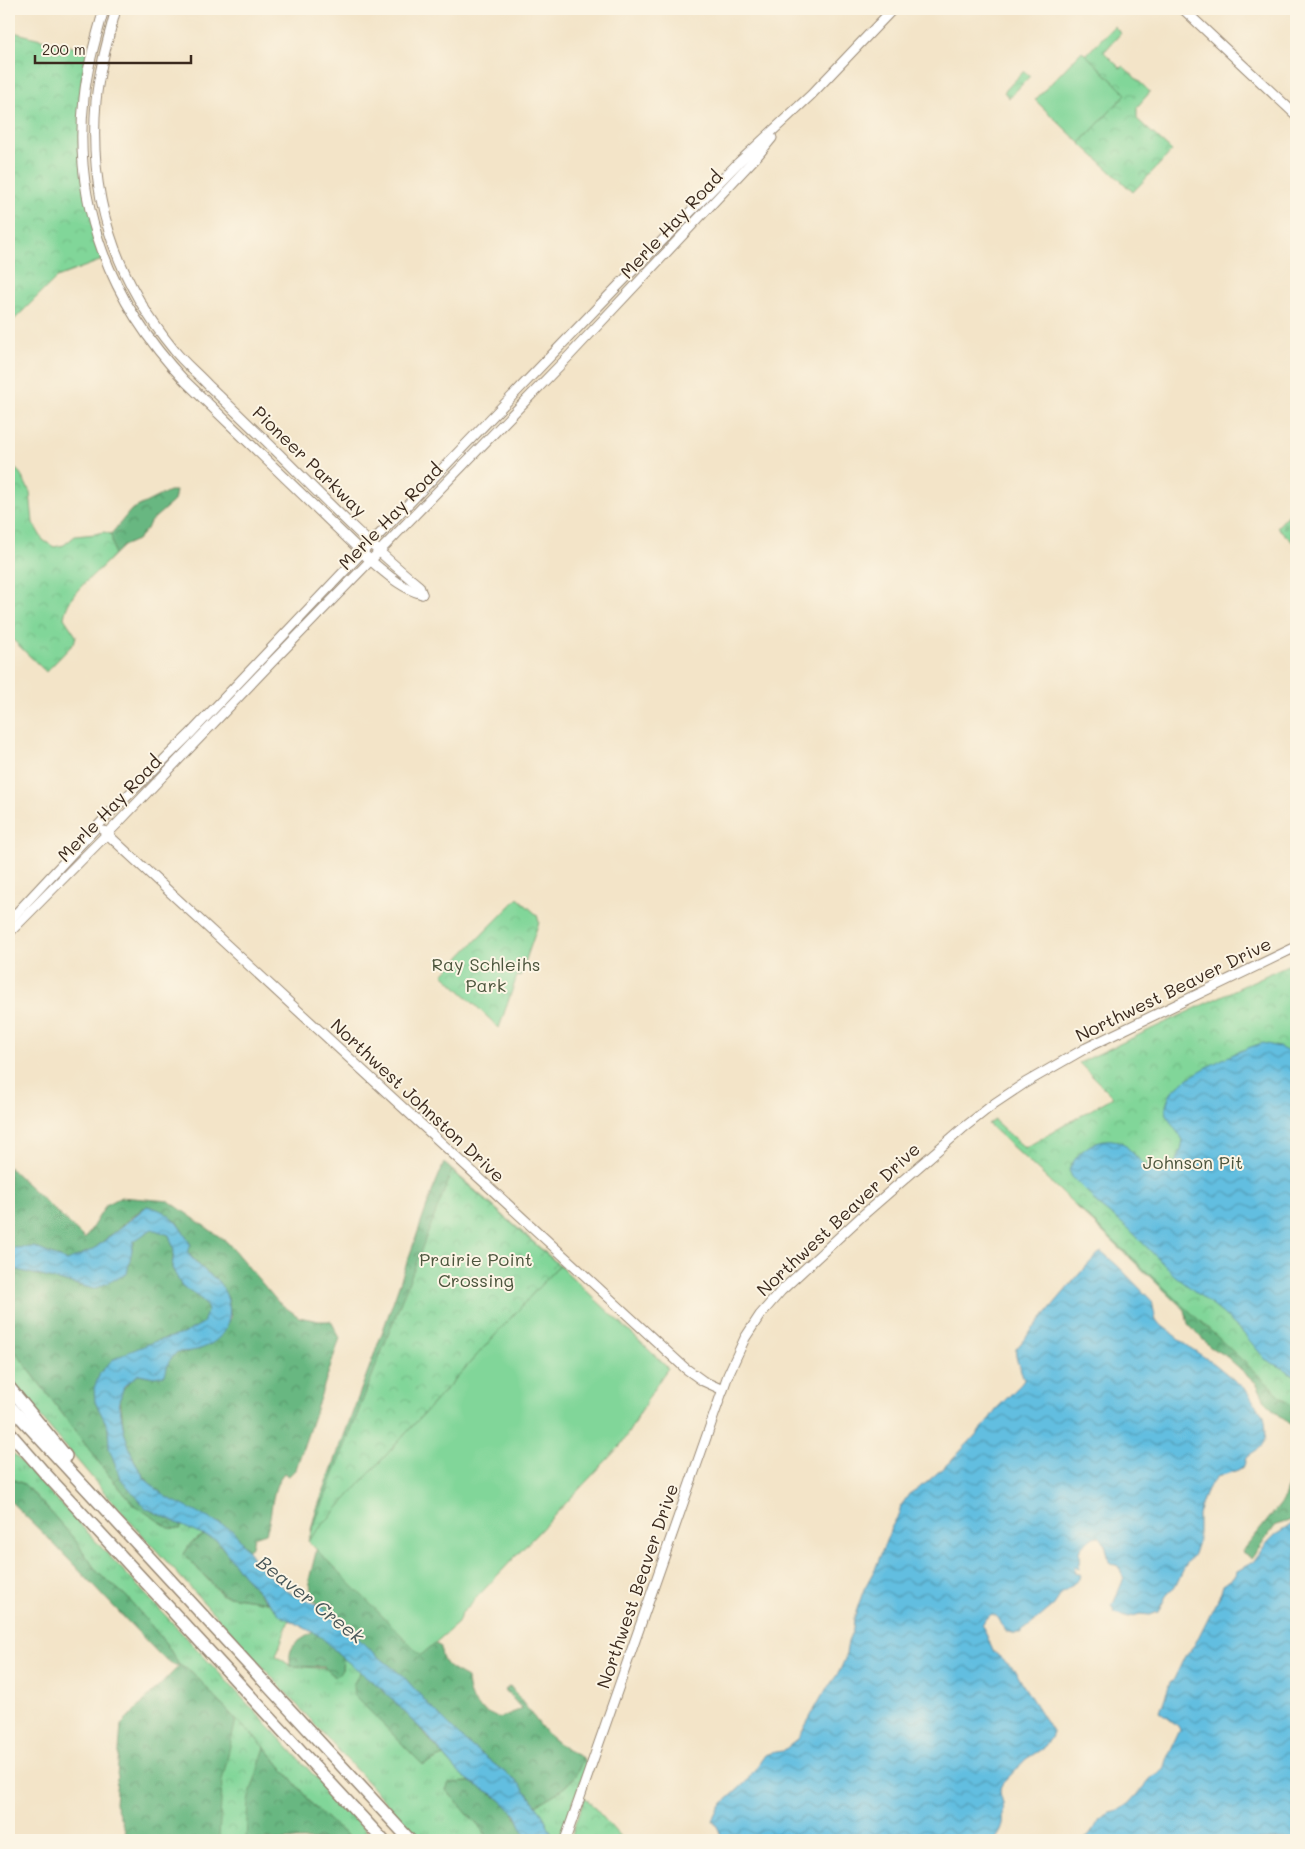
<svg xmlns="http://www.w3.org/2000/svg" width="1305" height="1849" font-family="Mali,sans-serif">
<style>
.grass{fill:url(#grass-tufts);stroke:#5e805c}
.forest{fill:url(#forest-crowns);stroke:#527050}
.cemetery{fill:url(#cemetery-stones);stroke:#5e805c}
.park{fill:url(#park-crowns);stroke:#5e805c}
.pitch{fill:#81d699;stroke:#5e805c}
.water{fill:url(#water-waves);stroke:#4e747f}
.lines{fill:none;stroke-linecap:round;stroke-linejoin:round}
.secondary-casing{stroke:#978773;stroke-width:11}
.highway-casing{stroke:#978773;stroke-width:14}
.secondary{stroke:#fff;stroke-width:9}
.highway{stroke:#fff;stroke-width:11}
.labels{text-anchor:middle;dominant-baseline:central;stroke-width:4;stroke-linejoin:round;paint-order:stroke}
.street-label{font-size:18px;fill:#3b2a1e;stroke:#fcf5e5}
.park-label{font-size:18px;fill:#4c553d;stroke:#fcf5e5}
.water-label{font-size:19px;font-style:italic;fill:#475658;stroke:#fcf5e5}
</style>
<defs>
<pattern id="grass-tufts" width="24" height="20" patternUnits="userSpaceOnUse" patternTransform="scale(1.25)"><rect width="24" height="20" fill="#81d699"/><path d="M3 7l-1-3M5 7V3M7 7l1-3M15 17l-1-3M17 17v-4M19 17l1-3" fill="none" stroke="#70b883"/></pattern>
<pattern id="forest-crowns" width="20" height="18" patternUnits="userSpaceOnUse" patternTransform="scale(1.25)"><rect width="20" height="18" fill="#68b781"/><path d="M2 6a3 3 0 1 1 6 0M12 15a3 3 0 1 1 6 0" fill="none" stroke="#579569"/></pattern>
<pattern id="cemetery-stones" width="16" height="16" patternUnits="userSpaceOnUse" patternTransform="scale(1.25)"><rect width="16" height="16" fill="#81d699"/><path d="M2 7V4a2 2 0 0 1 4 0v3zM10 15v-3a2 2 0 0 1 4 0v3z" fill="#70b883"/></pattern>
<pattern id="park-crowns" width="20" height="18" patternUnits="userSpaceOnUse" patternTransform="scale(1.25)"><rect width="20" height="18" fill="#81d699"/><path d="M2 6a3 3 0 1 1 6 0M12 15a3 3 0 1 1 6 0" fill="none" stroke="#70b883"/></pattern>
<pattern id="water-waves" width="16" height="10" patternUnits="userSpaceOnUse" patternTransform="scale(1.25)"><rect width="16" height="10" fill="#62bee0"/><path d="M0 5q4-4 8 0t8 0" fill="none" stroke="#529bb5"/></pattern>
</defs>
<rect width="100%" height="100%" fill="#fcf5e5"/>
<filter id="ink" filterUnits="userSpaceOnUse"><feTurbulence type="fractalNoise" baseFrequency=".02" numOctaves="2"/><feDisplacementMap in="SourceGraphic" scale="10" xChannelSelector="R" yChannelSelector="G"/><feConvolveMatrix kernelMatrix="1 2 1 2 8 2 1 2 1" color-interpolation-filters="sRGB"/></filter>
<filter id="wash" filterUnits="userSpaceOnUse"><feTurbulence type="fractalNoise" baseFrequency=".0096" numOctaves="4" result="noise"/><feDisplacementMap in="SourceGraphic" scale="20" xChannelSelector="R" yChannelSelector="G"/><feGaussianBlur stdDeviation="1.12" result="paint"/><feColorMatrix in="noise" values="0 0 0 0 0 0 0 0 0 0 0 0 0 0 0 0 0 1.4 0 .05"/><feComposite in="paint" operator="in"/></filter>
<g filter="url(#wash)">
<rect width="100%" height="100%" fill="#f3e4c8"/>
<!-- grass -->
<g class="grass">
<path d="M 9,1343 L 107,1473 L 134,1505 L 180,1529 L 181,1525 L 204,1535 L 191,1543 L 184,1554 L 222,1595 L 267,1602 L 281,1616 L 289,1620 L 276,1656 L 291,1666 L 342,1670 L 343,1658 L 361,1671 L 353,1685 L 393,1734 L 423,1765 L 444,1756 L 458,1772 L 471,1782 L 449,1783 L 446,1790 L 491,1840 L 420,1840 L 116,1506 L 39,1415 L 9,1377 Z"/>
<path d="M 9,1449 L 195,1647 L 374,1840 L 352,1840 L 316,1809 L 265,1747 L 236,1720 L 192,1672 L 179,1665 L 167,1645 L 149,1623 L 126,1596 L 98,1573 L 75,1540 L 47,1508 L 24,1484 L 9,1478 Z"/>
<path d="M 583,1758 L 586,1763 L 585,1771 L 558,1840 L 555,1840 L 536,1805 C 559,1791 574,1786 583,1758 Z"/>
</g>
<!-- forest -->
<g class="forest">
<path d="M 9,471 L 22,490 L 25,497 L 24,517 L 29,530 L 38,547 L 47,556 L 58,560 L 71,556 L 80,548 L 111,534 L 131,510 L 169,491 L 176,491 L 174,501 L 150,522 L 147,529 L 137,540 L 123,546 L 95,573 L 85,578 L 72,576 L 61,578 L 72,597 L 68,604 L 55,600 L 9,561 L 9,536 L 14,530 L 9,521 Z"/>
<path d="M 444,1163 L 565,1270 L 415,1423 L 373,1458 L 434,1643 L 441,1647 C 441,1667 452,1669 467,1678 C 468,1702 478,1710 499,1718 L 522,1709 L 505,1690 L 510,1686 L 546,1733 L 567,1750 L 583,1758 C 574,1786 559,1791 536,1805 L 521,1785 L 466,1742 L 429,1705 L 404,1677 L 367,1647 L 340,1620 L 313,1599 L 309,1580 L 316,1552 L 317,1541 L 311,1530 L 315,1514 L 382,1333 L 432,1192 Z"/>
<path d="M 9,1167 L 85,1239 L 106,1205 L 121,1197 L 169,1201 L 227,1242 L 278,1302 L 299,1317 L 319,1321 L 331,1321 L 340,1338 L 296,1469 L 289,1476 L 284,1473 C 270,1488 273,1515 266,1533 L 254,1537 L 252,1546 L 247,1550 C 240,1538 231,1532 220,1525 C 203,1515 185,1508 169,1499 C 142,1483 127,1453 123,1423 C 120,1394 115,1393 139,1374 L 154,1377 L 177,1352 L 188,1352 L 223,1334 L 231,1317 L 228,1298 L 218,1281 L 203,1269 L 187,1252 L 191,1245 L 176,1221 L 148,1206 L 135,1214 L 94,1249 L 67,1261 L 34,1247 L 9,1248 Z"/>
<path d="M 1084,1190 L 1296,1373 L 1296,1427 L 1288,1423 L 1266,1403 L 1257,1384 L 1227,1357 L 1210,1347 L 1188,1324 L 1185,1310 L 1076,1207 Z"/>
<path d="M 151,1228 L 169,1235 L 174,1250 L 172,1268 L 181,1285 L 202,1300 L 208,1309 L 204,1323 L 183,1334 L 156,1341 L 112,1360 L 95,1402 L 108,1427 L 109,1449 L 146,1508 L 181,1525 L 181,1529 L 169,1528 L 134,1505 L 107,1473 L 9,1343 L 9,1268 L 94,1289 L 130,1256 L 134,1241 Z"/>
<path d="M 1296,1448 L 1296,1510 L 1289,1521 L 1276,1525 L 1251,1558 L 1242,1552 L 1283,1501 L 1294,1467 Z"/>
<path d="M 9,1478 L 24,1484 L 47,1508 L 75,1540 L 98,1573 L 126,1596 L 149,1623 L 167,1645 L 179,1665 L 192,1672 L 236,1720 L 265,1747 L 316,1809 L 352,1840 L 130,1840 L 128,1839 L 115,1803 L 121,1725 L 179,1666 L 171,1664 L 160,1655 L 51,1541 L 9,1500 Z"/>
<path d="M 204,1535 L 217,1540 L 242,1574 L 267,1602 L 223,1595 L 184,1554 L 191,1543 Z"/>
<path d="M 313,1632 L 320,1636 L 343,1658 L 342,1670 L 335,1677 L 324,1667 L 291,1666 C 286,1645 298,1642 313,1632 Z"/>
<path d="M 361,1671 C 393,1695 418,1727 444,1756 L 423,1765 L 354,1695 L 353,1685 Z"/>
<path d="M 471,1782 C 499,1797 516,1808 527,1840 L 491,1840 L 446,1790 L 449,1783 Z"/>
</g>
<!-- cemetery -->
<path class="cemetery" d="M 1296,507 L 1296,545 L 1277,527 Z"/>
<!-- park -->
<g class="park">
<path d="M 1114,26 L 1121,33 L 1104,52 L 1120,68 L 1123,66 L 1150,92 L 1137,107 L 1137,119 L 1172,151 L 1133,192 L 1080,143 L 1126,94 L 1086,55 Z"/>
<path d="M 9,31 L 92,52 L 87,73 L 83,168 L 105,259 L 57,277 L 9,325 Z"/>
<path d="M 1024,71 L 1030,76 L 1009,98 L 1004,92 Z"/>
<path d="M 9,463 L 20,473 L 30,492 L 33,523 L 43,540 L 54,547 L 64,545 L 75,536 L 95,534 L 104,532 L 111,534 L 114,554 C 97,575 68,590 64,618 L 76,636 L 74,643 L 46,672 L 9,636 Z"/>
<path d="M 518,898 L 537,915 L 539,922 L 520,977 L 517,976 L 499,1028 L 443,974 Z"/>
<path d="M 1296,961 L 1296,1410 L 988,1124 L 994,1120 L 1025,1148 L 1113,1097 L 1079,1063 Z"/>
<path d="M 452,1171 L 559,1265 L 308,1541 Z"/>
<path d="M 236,1720 L 265,1747 L 248,1801 L 246,1840 L 219,1840 L 222,1781 Z"/>
<path d="M 585,1797 L 623,1840 L 570,1840 Z"/>
</g>
<!-- pitch -->
<g class="pitch">
<path d="M 1082,51 L 1126,94 L 1080,143 L 1035,100 Z"/>
<path d="M 559,1265 L 668,1368 C 650,1392 637,1420 620,1446 L 461,1614 L 458,1623 L 421,1655 L 308,1541 Z"/>
</g>
<!-- water -->
<g class="water">
<path d="M 1263,1043 L 1279,1047 L 1296,1056 L 1296,1376 L 1265,1359 L 1244,1334 L 1222,1313 L 1174,1275 L 1128,1228 L 1097,1204 L 1089,1194 L 1072,1177 L 1069,1170 C 1077,1150 1102,1131 1124,1144 L 1146,1167 C 1171,1173 1179,1164 1183,1140 C 1177,1130 1165,1120 1166,1106 C 1167,1102 1169,1096 1172,1092 C 1184,1076 1242,1048 1263,1043 Z"/>
<path d="M 147,1206 C 173,1212 178,1224 191,1245 L 187,1252 C 192,1258 197,1264 203,1269 C 208,1274 214,1277 218,1281 C 237,1305 233,1336 203,1348 C 195,1351 186,1352 177,1352 L 169,1361 L 165,1375 L 154,1377 L 139,1374 L 124,1386 L 119,1402 L 124,1431 L 134,1461 L 145,1479 L 166,1497 L 233,1530 L 259,1566 L 273,1579 L 292,1594 L 321,1606 L 340,1620 L 367,1647 L 404,1677 L 429,1705 L 466,1742 L 521,1785 L 542,1813 L 555,1840 L 527,1840 L 516,1815 L 496,1796 L 471,1782 L 458,1772 L 425,1733 L 382,1689 L 343,1658 L 320,1636 L 281,1616 L 242,1574 L 217,1540 L 197,1533 L 146,1508 L 120,1478 L 109,1448 L 108,1427 L 95,1402 L 94,1388 L 100,1373 L 112,1360 L 126,1353 L 156,1341 L 183,1334 L 203,1323 L 208,1309 L 202,1300 L 181,1285 L 172,1268 L 174,1250 L 169,1235 L 152,1229 L 134,1241 L 127,1274 L 94,1289 L 9,1268 L 9,1248 L 34,1247 L 67,1261 L 94,1249 Z"/>
<path d="M 1102,1252 L 1118,1266 L 1152,1301 L 1156,1321 L 1192,1349 L 1216,1365 L 1246,1390 L 1260,1411 L 1264,1416 C 1266,1425 1268,1442 1260,1448 C 1255,1451 1250,1454 1246,1458 L 1244,1466 L 1238,1470 L 1217,1477 L 1207,1489 L 1198,1514 L 1198,1541 L 1194,1554 L 1185,1566 L 1176,1585 L 1166,1596 L 1158,1612 L 1150,1615 L 1140,1614 L 1129,1617 L 1115,1613 L 1111,1605 L 1114,1602 L 1124,1578 L 1118,1566 L 1110,1562 C 1106,1552 1107,1544 1099,1536 C 1092,1536 1090,1540 1085,1544 C 1074,1552 1082,1558 1079,1569 L 1075,1567 L 1074,1571 L 1076,1574 L 1080,1574 L 1079,1579 L 1062,1593 L 1054,1605 L 1033,1623 L 1020,1633 L 1012,1633 L 1005,1631 C 1001,1625 1000,1616 992,1614 L 986,1618 L 982,1625 L 994,1652 L 1015,1670 L 1023,1685 L 1052,1731 L 1052,1736 L 1045,1747 L 1026,1759 L 1002,1784 C 998,1791 1001,1795 1003,1803 C 1004,1807 1003,1811 1003,1815 C 1004,1826 1002,1831 995,1840 L 723,1840 L 718,1828 L 713,1821 L 720,1806 L 746,1782 L 765,1755 L 770,1753 L 783,1751 L 798,1739 L 822,1696 L 839,1672 L 845,1659 L 848,1642 L 853,1629 L 854,1618 L 864,1589 L 876,1567 L 891,1528 L 899,1514 L 901,1506 L 909,1494 L 926,1483 L 954,1458 L 986,1424 L 996,1409 L 1021,1384 L 1024,1380 C 1022,1370 1014,1360 1016,1349 L 1081,1272 L 1098,1254 Z"/>
<path d="M 1296,1517 L 1296,1840 L 1082,1840 L 1088,1837 L 1094,1829 L 1100,1819 L 1110,1813 L 1118,1811 L 1129,1803 L 1152,1777 L 1163,1770 L 1166,1760 L 1180,1730 L 1178,1726 L 1160,1712 L 1170,1683 L 1174,1679 L 1185,1656 L 1195,1644 L 1215,1604 L 1220,1596 L 1223,1585 L 1233,1578 L 1237,1571 L 1253,1562 L 1266,1544 L 1275,1535 L 1288,1527 Z"/>
</g>
</g>
<g filter="url(#ink)">
<g class="lines">
<!-- secondary casing -->
<g class="secondary-casing">
<g id="secondary">
<path d="M 104,9 C 96,38 87,67 84,98 C 72,206 111,303 185,381 L 370,560 C 387,574 401,588 422,594"/>
<path d="M 116,9 C 108,39 99,70 96,101 C 88,195 114,277 174,350 C 184,363 197,373 208,385 C 227,403 246,422 265,440 C 315,489 364,541 419,586 L 422,594"/>
<path d="M 1183,9 L 1296,115"/>
<path d="M 104,831 C 297,1011 492,1189 685,1368 L 703,1381 L 723,1390"/>
<path d="M 9,921 L 108,815 L 189,735 L 371,543 L 616,288 L 738,163 L 811,95 L 893,9"/>
<path d="M 9,933 L 117,824 L 272,662 L 568,357 L 759,154 L 772,138"/>
<path d="M 565,1840 L 728,1375 L 745,1338 L 760,1315 L 781,1291 L 863,1215 L 962,1129 L 995,1103 L 1025,1083 L 1086,1048 L 1296,947"/>
</g>
</g>
<!-- highway casing -->
<g class="highway-casing">
<g id="highway">
<path d="M 9,1387 L 66,1456"/>
<path d="M 9,1405 L 410,1840"/>
<path d="M 9,1432 L 43,1471 L 383,1840"/>
</g>
</g>
<!-- secondary -->
<use href="#secondary" class="secondary"/>
<!-- highway -->
<use href="#highway" class="highway"/>
</g>
</g>
<g class="labels">
<!-- street labels -->
<g class="street-label">
<text transform="translate(671 224) rotate(-47)">Merle Hay Road</text>
<text transform="translate(310 461) rotate(44)">Pioneer Parkway</text>
<text transform="translate(390 516) rotate(-46)">Merle Hay Road</text>
<text transform="translate(109 808) rotate(-46)">Merle Hay Road</text>
<text transform="translate(1173 989) rotate(-26)">Northwest Beaver Drive</text>
<text transform="translate(418 1100) rotate(43)">Northwest Johnston Drive</text>
<text transform="translate(838 1219) rotate(-43)">Northwest Beaver Drive</text>
<text transform="translate(637 1586) rotate(-71)">Northwest Beaver Drive</text>
</g>
<!-- park labels -->
<g class="park-label">
<text x="486" y="964">Ray Schleihs<tspan x="486" dy="21">Park</tspan></text>
<text x="1193" y="1162">Johnson Pit</text>
<text x="476" y="1259">Prairie Point<tspan x="476" dy="21">Crossing</tspan></text>
</g>
<!-- water labels -->
<g class="water-label">
<text transform="translate(311 1599) rotate(38)">Beaver Creek</text>
</g>
</g>
<!-- margin -->
<rect width="1305" height="1849" fill="none" stroke="#fcf5e5" stroke-width="30"/>
<!-- scale -->
<path d="M35 55v8h156v-8" fill="none" stroke="#3b2a1e" stroke-width="2.5"/>
<text x="42" y="55" font-size="15" fill="#3b2a1e" stroke="#fcf5e5" stroke-width="4" paint-order="stroke">200 m</text>
</svg>
